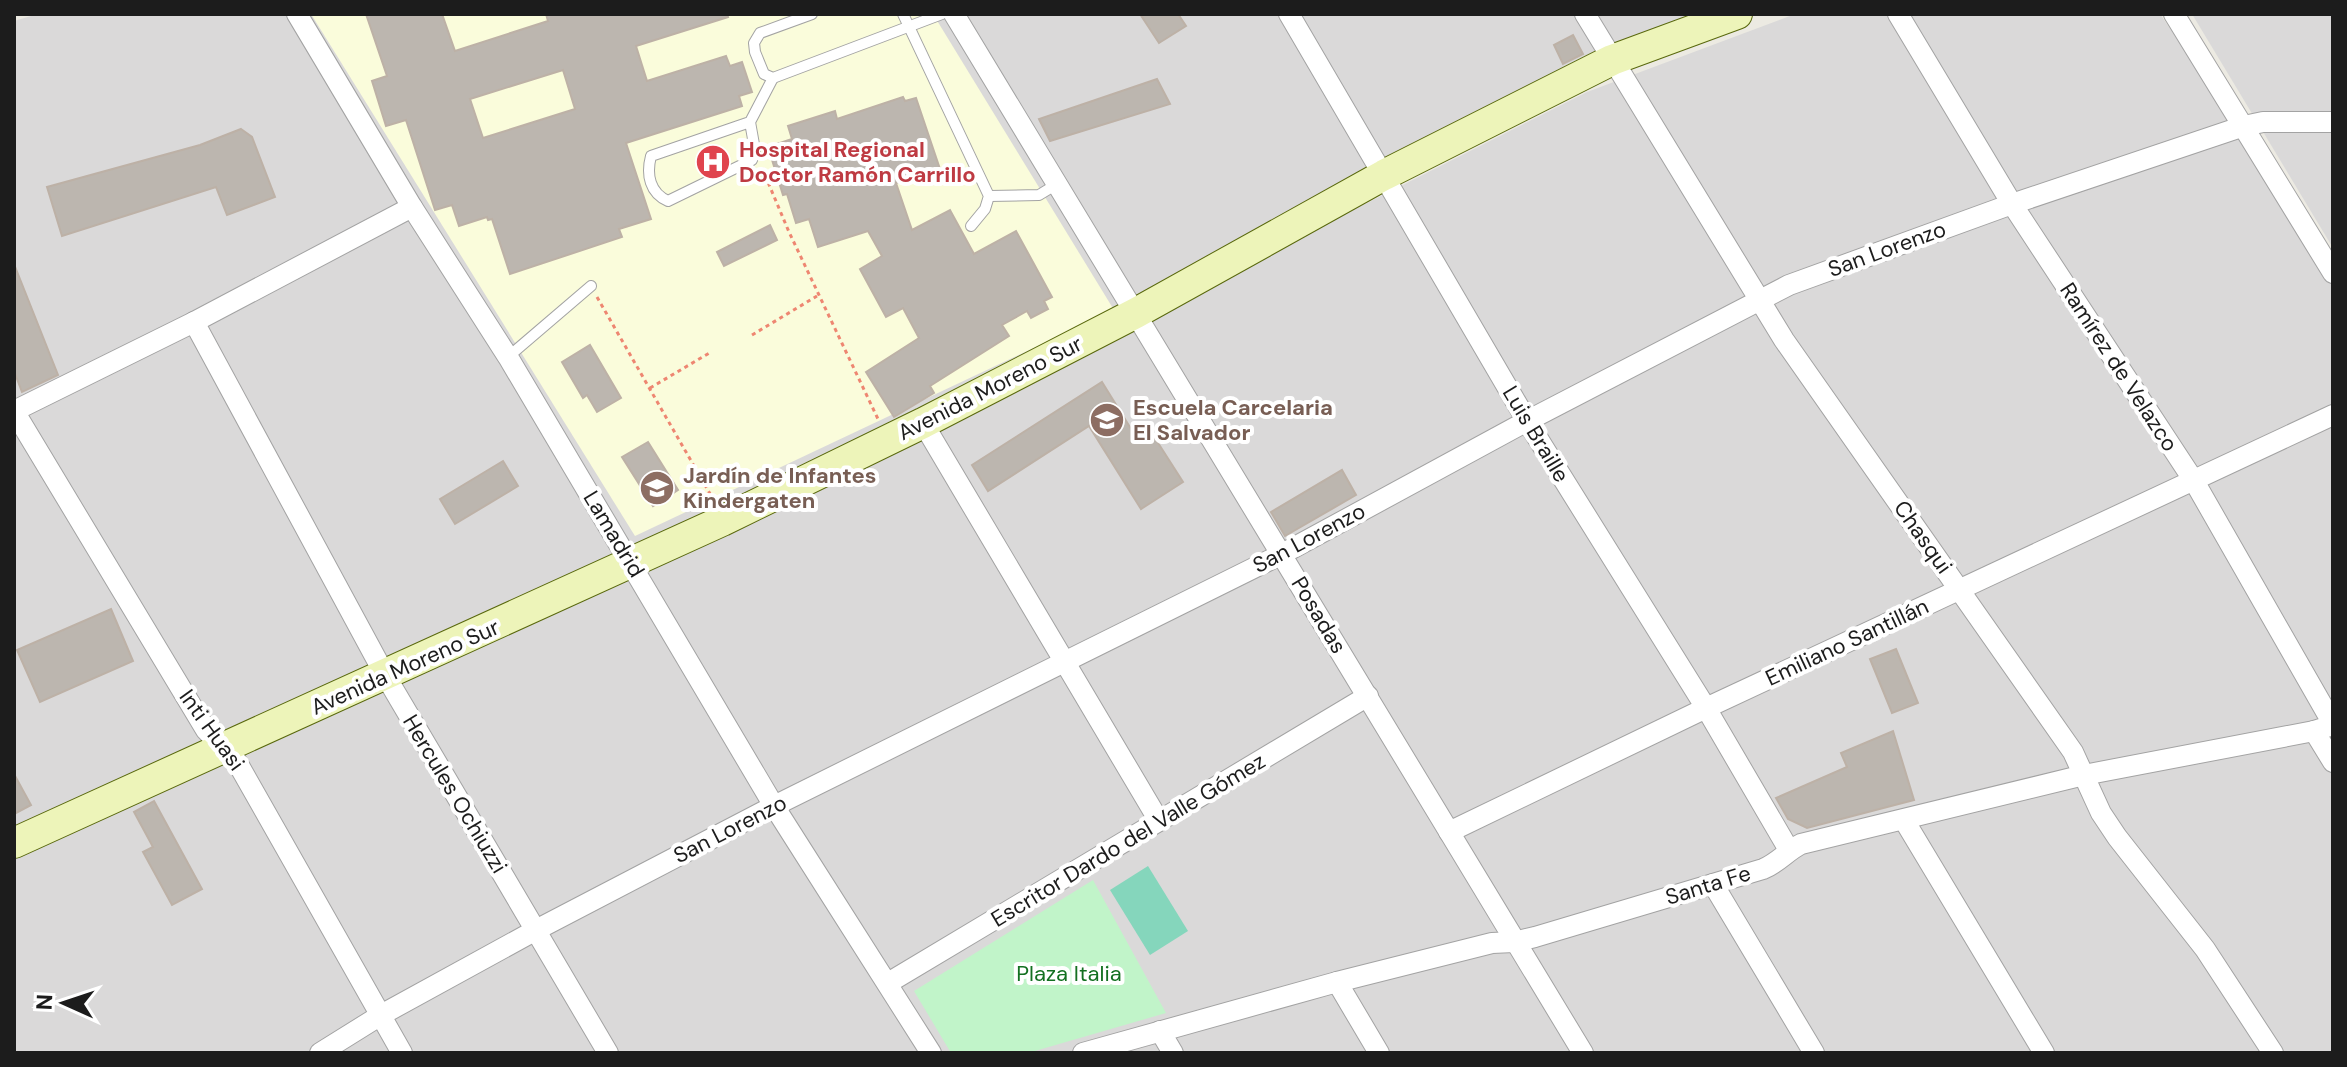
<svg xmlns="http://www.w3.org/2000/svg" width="2347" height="1067" font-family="'DM Sans',sans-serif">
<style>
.residential{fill:#dad9d9}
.education{fill:#fafcdb}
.park{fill:#c1f4c9}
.pitch{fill:#85d6bc}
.building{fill:#bcb6af;stroke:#bdb1a6;stroke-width:2;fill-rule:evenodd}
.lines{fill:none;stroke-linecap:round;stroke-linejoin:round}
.lane-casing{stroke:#a3a3a3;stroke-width:12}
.street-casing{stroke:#a3a3a3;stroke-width:22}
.secondary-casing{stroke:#59680d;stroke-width:32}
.path{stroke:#ee8671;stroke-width:3;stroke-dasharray:4 4;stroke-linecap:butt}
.lane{stroke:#fff;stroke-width:10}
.street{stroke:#fff;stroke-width:20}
.secondary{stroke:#edf4b9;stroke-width:30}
.labels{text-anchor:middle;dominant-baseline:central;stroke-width:8;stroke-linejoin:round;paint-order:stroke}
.health-label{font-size:22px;font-weight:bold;fill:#be3a42;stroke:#fff;text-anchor:start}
.street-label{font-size:22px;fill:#1c1c1c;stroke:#fff}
.education-label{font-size:22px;font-weight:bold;fill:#785e54;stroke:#fff;text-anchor:start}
.park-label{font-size:22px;fill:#147021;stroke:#fff}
</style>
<rect width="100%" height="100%" fill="#eceae2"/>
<!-- residential -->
<g class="residential">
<path d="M 38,14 L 1708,14 L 1138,309 L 14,838 L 14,21 Z"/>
<path d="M 1795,14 L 2160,14 L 2237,125 L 2333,284 L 2333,1053 L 14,1053 L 14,850 L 1131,322 L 1587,92 Z"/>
<path d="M 2192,14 L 2333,14 L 2333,248 Z"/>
</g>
<!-- education -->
<path class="education" d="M 311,14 L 933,14 L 1114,310 L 635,536 Z"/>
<!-- park -->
<path class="park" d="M 1093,880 L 1166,1013 L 1028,1053 L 951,1053 L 914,991 Z"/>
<!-- pitch -->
<path class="pitch" d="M 1148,866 L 1188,931 L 1150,955 L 1110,890 Z"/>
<!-- building -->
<g class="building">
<path d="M 366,14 L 442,14 L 455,51 L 548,21 L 546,14 L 727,14 L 728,17 L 636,46 L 647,81 L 726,56 L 730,66 L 742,62 L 752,92 L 739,96 L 742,106 L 626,143 L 651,219 L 619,229 L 622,237 L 510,274 L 492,219 L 488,220 L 487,217 L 459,226 L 452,205 L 435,210 L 406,120 L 386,126 L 372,81 L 387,76 ZM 563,70 L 575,109 L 483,138 L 470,99 Z"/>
<path d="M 1140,14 L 1178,14 L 1186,26 L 1159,43 Z"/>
<path d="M 1573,35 L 1583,54 L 1563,64 L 1554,45 Z"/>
<path d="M 1157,79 L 1170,104 L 1050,141 L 1039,119 Z"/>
<path d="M 903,97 L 905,101 L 916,98 L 940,169 L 896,183 L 912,230 L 950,210 L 974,254 L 1016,231 L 1052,297 L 1044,301 L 1048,309 L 1031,318 L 1027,311 L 1002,325 L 1009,336 L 930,386 L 934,393 L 894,417 L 866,372 L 919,338 L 903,308 L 886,317 L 860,269 L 882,256 L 868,231 L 818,247 L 809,219 L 796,223 L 787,194 L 783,195 L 768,147 L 792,139 L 788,126 L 835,111 L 837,119 Z"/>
<path d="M 241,129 L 252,137 L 275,197 L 227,215 L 216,187 L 62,236 L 47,187 L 200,145 Z"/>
<path d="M 770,225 L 777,240 L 724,266 L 717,252 Z"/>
<path d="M 14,264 L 58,375 L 22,392 L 14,371 Z"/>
<path d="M 590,345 L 621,398 L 597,412 L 587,395 L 583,398 L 562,362 Z"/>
<path d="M 1102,382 L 1133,432 L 1146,424 L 1183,482 L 1141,509 L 1089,426 L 988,491 L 972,465 Z"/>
<path d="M 648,442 L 678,490 L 653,506 L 622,457 Z"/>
<path d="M 503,461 L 518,486 L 455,524 L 440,499 Z"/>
<path d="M 1342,470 L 1356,495 L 1285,536 L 1271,512 Z"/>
<path d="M 111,609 L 133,661 L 40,702 L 17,650 Z"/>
<path d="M 1896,649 L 1918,703 L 1892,713 L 1870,659 Z"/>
<path d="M 1893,731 L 1914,800 L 1807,828 L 1788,819 L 1776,798 L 1847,767 L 1841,753 Z"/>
<path d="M 14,774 L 31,805 L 14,814 Z"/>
<path d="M 154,801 L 202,889 L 172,905 L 143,852 L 153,847 L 134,812 Z"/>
</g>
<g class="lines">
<!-- lane casing -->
<g class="lane-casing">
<g id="lane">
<path d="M 812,14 L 760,33 L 754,43 L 755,52 L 764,74 L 773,78 L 942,14"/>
<path d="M 903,14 L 989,196 L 985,209 L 971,226"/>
<path d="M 750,122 L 651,156 C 646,175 650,193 668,201 L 752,160 L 755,150 L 750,122 L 773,78"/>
<path d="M 989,196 L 1039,195 L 1057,184"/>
<path d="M 508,357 L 591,286"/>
</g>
</g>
<!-- street casing -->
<g class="street-casing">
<g id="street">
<path d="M 297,14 L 412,207 L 508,357 L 774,806 L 931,1053"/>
<path d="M 954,14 L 1583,1053"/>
<path d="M 1289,14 L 1527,421 L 1706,708 L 1789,850"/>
<path d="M 1585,14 L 1784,340 L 2073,752 L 2101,813 L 2117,837 L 2205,949 L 2273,1053"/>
<path d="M 1898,14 L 2012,204 L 2194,481 L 2333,724"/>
<path d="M 2174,14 L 2333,273"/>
<path d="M 194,322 L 385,675 L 608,1053"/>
<path d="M 14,411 L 206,730 L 237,762 L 402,1053"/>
<path d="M 14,411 L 194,322 L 412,207"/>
<path d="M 923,423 L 1159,821"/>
<path d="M 2314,731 L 2333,762"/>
<path d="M 1904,820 L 2044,1053"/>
<path d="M 1449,832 L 1706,708 L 2333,415"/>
<path d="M 1713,884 L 1814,1053"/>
<path d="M 1337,982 L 1379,1053"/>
<path d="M 888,983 L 1368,696"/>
<path d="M 1160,1031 L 1173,1053"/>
<path d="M 320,1053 L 381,1015 L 536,930 L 774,806 L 1282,554 L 1527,421 L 1789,285 L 2012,204 L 2244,126 L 2263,122 L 2333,122"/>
<path d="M 1083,1053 L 1337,982 L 1492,943 L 1514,942 L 1535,937 L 1763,869 C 1778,863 1787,851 1801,844 L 2084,775 L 2314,731 L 2333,725"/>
</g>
</g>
<!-- secondary casing -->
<g class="secondary-casing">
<path id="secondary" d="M 14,843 L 722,521 L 923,423 L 1136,313 L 1384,175 L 1612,60 L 1737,14"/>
</g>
<!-- path -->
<g class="path">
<path d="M 762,168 L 789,232 L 878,419"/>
<path d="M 597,297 L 713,499"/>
<path d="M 752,335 L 817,296"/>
<path d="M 650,388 L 711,352"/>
</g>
<!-- lane -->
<use href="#lane" class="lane"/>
<!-- street -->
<use href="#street" class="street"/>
<!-- secondary -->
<use href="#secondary" class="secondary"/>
</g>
<!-- icons -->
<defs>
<g id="hospital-disc" transform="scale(1.8)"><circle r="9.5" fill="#e0444e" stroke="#fff"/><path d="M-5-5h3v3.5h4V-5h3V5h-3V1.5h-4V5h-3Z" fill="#fff"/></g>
<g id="school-disc" transform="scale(1.8)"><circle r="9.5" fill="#8d6e63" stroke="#fff"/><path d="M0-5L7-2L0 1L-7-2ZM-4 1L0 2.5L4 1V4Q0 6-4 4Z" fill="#fff"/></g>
</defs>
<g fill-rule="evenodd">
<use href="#hospital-disc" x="713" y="162"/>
<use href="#school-disc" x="1107" y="420"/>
<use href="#school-disc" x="657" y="488"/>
</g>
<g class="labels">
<!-- health labels -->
<g class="health-label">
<text x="739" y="149">Hospital Regional<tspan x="739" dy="25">Doctor Ramón Carrillo</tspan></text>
</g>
<!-- street labels -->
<g class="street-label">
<text transform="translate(1887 249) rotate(-20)">San Lorenzo</text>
<text transform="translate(2119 367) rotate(57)">Ramírez de Velazco</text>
<text transform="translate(990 388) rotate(-27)">Avenida Moreno Sur</text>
<text transform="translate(1536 434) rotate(59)">Luis Braille</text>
<text transform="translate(614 534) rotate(59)">Lamadrid</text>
<text transform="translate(1923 537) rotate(55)">Chasqui</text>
<text transform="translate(1309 538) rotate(-28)">San Lorenzo</text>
<text transform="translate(1319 615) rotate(59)">Posadas</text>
<text transform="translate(1847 642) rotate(-25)">Emiliano Santillán</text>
<text transform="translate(405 667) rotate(-24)">Avenida Moreno Sur</text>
<text transform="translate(212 730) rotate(54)">Inti Huasi</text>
<text transform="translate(455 794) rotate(59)">Hercules Ochiuzzi</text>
<text transform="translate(730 829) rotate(-27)">San Lorenzo</text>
<text transform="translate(1128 840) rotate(-31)">Escritor Dardo del Valle Gómez</text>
<text transform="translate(1708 885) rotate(-17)">Santa Fe</text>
</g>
<!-- education labels -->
<g class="education-label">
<text x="1133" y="407">Escuela Carcelaria<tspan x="1133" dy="25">El Salvador</tspan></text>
<text x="683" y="475">Jardín de Infantes<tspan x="683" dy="25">Kindergaten</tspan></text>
</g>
<!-- park labels -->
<g class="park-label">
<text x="1069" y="973">Plaza Italia</text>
</g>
</g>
<!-- border -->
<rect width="2347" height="1067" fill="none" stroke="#1c1c1c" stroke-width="32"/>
<!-- north arrow -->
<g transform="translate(64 1003) rotate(273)" stroke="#ffffff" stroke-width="6" paint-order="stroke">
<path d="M0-6L14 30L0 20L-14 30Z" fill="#1c1c1c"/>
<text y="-12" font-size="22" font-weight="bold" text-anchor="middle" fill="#1c1c1c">N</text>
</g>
</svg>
